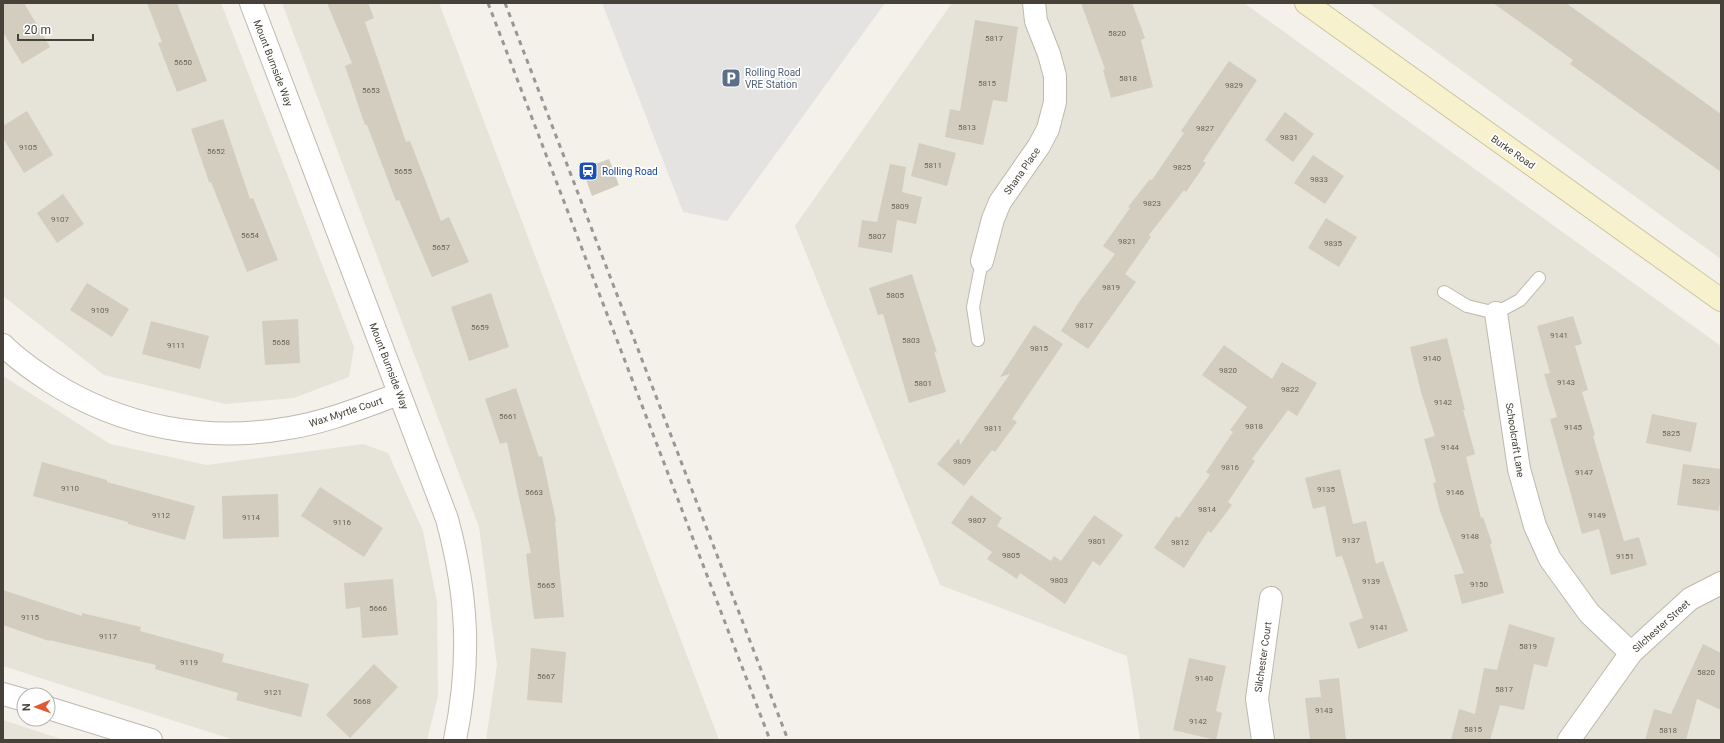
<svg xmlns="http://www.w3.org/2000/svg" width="1724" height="743" font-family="Roboto,sans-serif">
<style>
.residential{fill:#e6e3d8}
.parking{fill:#e5e3e1}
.building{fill:#d3cdc0}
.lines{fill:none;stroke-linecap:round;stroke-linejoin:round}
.lane-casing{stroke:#bdb9ad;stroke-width:14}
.street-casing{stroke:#bdb9ad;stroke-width:24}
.secondary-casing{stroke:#cdc59e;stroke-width:24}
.lane{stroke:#fff;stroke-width:12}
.street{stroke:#fff;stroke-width:22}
.secondary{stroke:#f8f1ce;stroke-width:22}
.rail{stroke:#979797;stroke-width:3;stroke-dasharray:5 5;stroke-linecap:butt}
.labels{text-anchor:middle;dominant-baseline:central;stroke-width:3.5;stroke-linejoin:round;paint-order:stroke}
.number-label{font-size:8px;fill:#69655b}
.street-label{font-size:10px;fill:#464239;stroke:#fff}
.service-label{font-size:10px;fill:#4e5e75;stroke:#fff;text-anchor:start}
.transit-label{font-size:10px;fill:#164399;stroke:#fff;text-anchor:start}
</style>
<rect width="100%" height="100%" fill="#f3f1ea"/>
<!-- residential -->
<g class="residential">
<path d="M 3,3 L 221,3 L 354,347 L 349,377 L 294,398 L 225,404 L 104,375 L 3,296 Z"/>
<path d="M 282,3 L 439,3 L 719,740 L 486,740 L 497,665 L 479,527 Z"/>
<path d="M 952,3 L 1244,3 L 1721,346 L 1721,740 L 1140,740 L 1127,656 L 940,585 L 795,226 Z"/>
<path d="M 1369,3 L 1721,3 L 1721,259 Z"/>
<path d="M 3,376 L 110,444 L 207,465 L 363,444 L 388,453 L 423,531 L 437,602 L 438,696 L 427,740 L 234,740 L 3,666 Z"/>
<path d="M 3,720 L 64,740 L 3,740 Z"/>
</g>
<!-- parking -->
<path class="parking" d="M 602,3 L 885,3 L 727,221 L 683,212 Z"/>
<!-- building -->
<g class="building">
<path d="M 3,3 L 24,3 L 50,47 L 22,64 L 3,32 Z"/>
<path d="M 147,3 L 177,3 L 207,81 L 177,92 L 158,43 L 162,42 Z"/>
<path d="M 327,3 L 368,3 L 374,18 L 365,22 L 406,142 L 410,141 L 441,221 L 449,217 L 469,262 L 432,277 L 399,200 L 396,201 L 367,125 L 365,125 L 345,66 L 352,63 Z"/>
<path d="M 1081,3 L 1132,3 L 1145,38 L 1141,40 L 1153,87 L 1111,98 L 1103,70 L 1105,69 Z"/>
<path d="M 1493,3 L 1566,3 L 1721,114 L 1721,172 L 1570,64 L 1573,60 Z"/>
<path d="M 975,20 L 1018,27 L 1007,102 L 993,100 L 983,145 L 945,137 L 950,109 L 960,111 Z"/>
<path d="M 1229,61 L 1257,80 L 1203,161 L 1206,163 L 1186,192 L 1184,190 L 1149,235 L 1151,237 L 1125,274 L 1136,282 L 1088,349 L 1061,331 L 1079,302 L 1115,254 L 1103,246 L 1130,208 L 1128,207 L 1150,179 L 1152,180 L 1184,133 L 1181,131 Z"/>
<path d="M 27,111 L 53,155 L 24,173 L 3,138 L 3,126 Z"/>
<path d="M 1285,112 L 1314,134 L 1293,162 L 1265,140 Z"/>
<path d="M 223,119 L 250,199 L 253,198 L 278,260 L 247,272 L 211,182 L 209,182 L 191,129 Z"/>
<path d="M 919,143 L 956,153 L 947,186 L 911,176 Z"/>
<path d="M 1313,155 L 1344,176 L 1325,204 L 1294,183 Z"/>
<path d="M 609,159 L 619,185 L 592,196 L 582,169 Z"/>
<path d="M 890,164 L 906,167 L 902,192 L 922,197 L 916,224 L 897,220 L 892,253 L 858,247 L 862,220 L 877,222 Z"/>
<path d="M 63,194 L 84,224 L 57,243 L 37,213 Z"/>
<path d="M 1326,218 L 1357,237 L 1339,267 L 1308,248 Z"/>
<path d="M 912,274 L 937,353 L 934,351 L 946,392 L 909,403 L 883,314 L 878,315 L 869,288 Z"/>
<path d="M 87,283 L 129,309 L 112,337 L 70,310 Z"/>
<path d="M 491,293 L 509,347 L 469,361 L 451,307 Z"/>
<path d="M 1573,316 L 1582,344 L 1575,346 L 1588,390 L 1582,392 L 1595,435 L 1593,436 L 1624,541 L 1639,537 L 1647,565 L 1611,575 L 1599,529 L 1582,534 L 1550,419 L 1557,417 L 1544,374 L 1550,373 L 1537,326 Z"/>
<path d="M 298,319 L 300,363 L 265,365 L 262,321 Z"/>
<path d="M 151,321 L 209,336 L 200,369 L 142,354 Z"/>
<path d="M 1034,325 L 1063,344 L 1012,419 L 1017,422 L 995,452 L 992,450 L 964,486 L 937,464 L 959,438 L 960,445 L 1010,374 L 1000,377 Z"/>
<path d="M 1447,338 L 1465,410 L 1463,410 L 1475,454 L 1466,457 L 1481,518 L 1483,517 L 1492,543 L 1490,544 L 1504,593 L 1462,604 L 1454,575 L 1464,573 L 1440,511 L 1433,483 L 1436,482 L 1424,439 L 1435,436 L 1421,392 L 1410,347 Z"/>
<path d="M 1224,345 L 1272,379 L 1282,362 L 1317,383 L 1297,416 L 1288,410 L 1252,459 L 1255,461 L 1228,502 L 1232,505 L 1211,533 L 1208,531 L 1184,568 L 1154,548 L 1176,516 L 1179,518 L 1210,475 L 1206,472 L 1233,432 L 1230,430 L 1247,407 L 1202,375 Z"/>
<path d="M 516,388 L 539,457 L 542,456 L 556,521 L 555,522 L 564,617 L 534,619 L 526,554 L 531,553 L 507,442 L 500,444 L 485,399 Z"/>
<path d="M 1652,414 L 1697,423 L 1691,452 L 1646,443 Z"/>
<path d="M 42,462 L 107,480 L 107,482 L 195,506 L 185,540 L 128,524 L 128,522 L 33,496 Z"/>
<path d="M 1683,464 L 1721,469 L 1721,494 L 1719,511 L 1677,505 Z"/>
<path d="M 1340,469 L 1353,524 L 1366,521 L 1376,564 L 1383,561 L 1408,631 L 1358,649 L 1349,623 L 1363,618 L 1342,556 L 1336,557 L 1325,506 L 1313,509 L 1305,478 Z"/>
<path d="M 320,487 L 383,528 L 364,557 L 301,516 Z"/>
<path d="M 278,494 L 279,537 L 223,539 L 222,496 Z"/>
<path d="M 971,495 L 1002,518 L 997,526 L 1051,561 L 1054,556 L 1061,561 L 1094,515 L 1123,535 L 1100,566 L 1093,561 L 1065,604 L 1020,573 L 1017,579 L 987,559 L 992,552 L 951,523 Z"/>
<path d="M 393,579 L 398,635 L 362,638 L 360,607 L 346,609 L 344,583 Z"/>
<path d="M 3,590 L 82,616 L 82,613 L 141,627 L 140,631 L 224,654 L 222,662 L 309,684 L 301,717 L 236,700 L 238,693 L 155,669 L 156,665 L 49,640 L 49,641 L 3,625 Z"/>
<path d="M 1509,624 L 1555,638 L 1547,667 L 1534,664 L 1524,710 L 1500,705 L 1490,740 L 1451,740 L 1459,709 L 1475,714 L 1484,668 L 1497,670 Z"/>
<path d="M 1703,644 L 1721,653 L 1721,710 L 1697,699 L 1686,740 L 1645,740 L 1654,709 L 1671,714 Z"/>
<path d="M 531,648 L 566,652 L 562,703 L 527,700 Z"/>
<path d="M 1189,658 L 1226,666 L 1216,711 L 1222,713 L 1216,740 L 1173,730 Z"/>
<path d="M 374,664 L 398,687 L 350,738 L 326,715 Z"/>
<path d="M 1339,678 L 1346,740 L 1310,740 L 1305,698 L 1321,697 L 1319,680 Z"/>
</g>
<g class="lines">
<!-- lane casing -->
<g class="lane-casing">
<g id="lane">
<path d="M 1444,292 L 1467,306 L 1496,313 L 1520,300 L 1539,278"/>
<path d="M 978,340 L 973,307 L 982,261"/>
</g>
</g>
<!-- street casing -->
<g class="street-casing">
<g id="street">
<path d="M 251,3 L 447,519 C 468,597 471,660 455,740"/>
<path d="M 982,261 L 993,219 L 1000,202 L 1039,146 L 1048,129 L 1055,102 L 1055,76 L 1049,54 L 1036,21 L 1034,3"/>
<path d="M 1496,313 L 1519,469 L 1535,526 L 1550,559 L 1589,613 L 1631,653"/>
<path d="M 3,345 C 17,359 34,371 51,382 C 122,427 206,443 289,428 C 327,422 363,407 399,394"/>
<path d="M 3,694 L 24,700"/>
<path d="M 48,708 L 151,740"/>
<path d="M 1263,740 L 1257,699 L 1271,598"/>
<path d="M 1569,740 L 1631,653 L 1690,599 L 1721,583"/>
</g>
</g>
<!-- secondary casing -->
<g class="secondary-casing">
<path id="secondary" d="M 1306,3 L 1721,300"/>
</g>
<!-- lane -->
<use href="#lane" class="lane"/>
<!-- street -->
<use href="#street" class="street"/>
<!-- secondary -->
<use href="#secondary" class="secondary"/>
<!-- rail -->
<g class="rail">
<path d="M 488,3 L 770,740"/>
<path d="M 505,3 L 788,740"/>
</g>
</g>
<!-- icons -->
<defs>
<g id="parking-square" transform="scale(1)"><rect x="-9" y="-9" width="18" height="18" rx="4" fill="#5c6f8a" stroke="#fff"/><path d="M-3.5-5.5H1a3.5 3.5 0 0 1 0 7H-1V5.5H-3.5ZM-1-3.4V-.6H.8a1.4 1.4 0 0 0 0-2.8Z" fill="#fff"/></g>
<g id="station-square" transform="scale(1)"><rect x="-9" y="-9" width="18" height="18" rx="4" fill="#1a4fb4" stroke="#fff"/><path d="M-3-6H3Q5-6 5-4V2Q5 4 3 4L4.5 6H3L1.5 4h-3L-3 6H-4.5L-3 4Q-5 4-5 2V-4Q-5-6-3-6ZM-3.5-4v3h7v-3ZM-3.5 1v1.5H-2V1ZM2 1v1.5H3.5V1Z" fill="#fff"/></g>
</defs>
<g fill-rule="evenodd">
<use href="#parking-square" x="731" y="78"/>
<use href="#station-square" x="588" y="171"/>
</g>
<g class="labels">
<!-- number labels -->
<g class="number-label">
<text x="1117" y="33">5820</text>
<text x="994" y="38">5817</text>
<text x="183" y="62">5650</text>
<text x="1128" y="78">5818</text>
<text x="987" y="83">5815</text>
<text x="1234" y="85">9829</text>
<text x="371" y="90">5653</text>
<text x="967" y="127">5813</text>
<text x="1205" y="128">9827</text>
<text x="1289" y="137">9831</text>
<text x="28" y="147">9105</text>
<text x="216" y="151">5652</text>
<text x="933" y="165">5811</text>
<text x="1182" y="167">9825</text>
<text x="403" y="171">5655</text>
<text x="1319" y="179">9833</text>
<text x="1152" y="203">9823</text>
<text x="900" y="206">5809</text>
<text x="60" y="219">9107</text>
<text x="250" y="235">5654</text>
<text x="877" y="236">5807</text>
<text x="1127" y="241">9821</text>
<text x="1333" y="243">9835</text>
<text x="441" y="247">5657</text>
<text x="1111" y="287">9819</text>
<text x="895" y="295">5805</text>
<text x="100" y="310">9109</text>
<text x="1084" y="325">9817</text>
<text x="480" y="327">5659</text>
<text x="1559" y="335">9141</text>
<text x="911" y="340">5803</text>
<text x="281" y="342">5658</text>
<text x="176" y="345">9111</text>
<text x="1039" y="348">9815</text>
<text x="1432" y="358">9140</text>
<text x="1228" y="370">9820</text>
<text x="1566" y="382">9143</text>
<text x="923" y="383">5801</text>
<text x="1290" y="389">9822</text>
<text x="1443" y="402">9142</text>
<text x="508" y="416">5661</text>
<text x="1254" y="426">9818</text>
<text x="1573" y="427">9145</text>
<text x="993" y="428">9811</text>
<text x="1671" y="433">5825</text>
<text x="1450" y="447">9144</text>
<text x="962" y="461">9809</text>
<text x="1230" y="467">9816</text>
<text x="1584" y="472">9147</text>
<text x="1701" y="481">5823</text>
<text x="70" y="488">9110</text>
<text x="1326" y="489">9135</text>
<text x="534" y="492">5663</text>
<text x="1455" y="492">9146</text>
<text x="1207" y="509">9814</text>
<text x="161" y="515">9112</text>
<text x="1597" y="515">9149</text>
<text x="251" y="517">9114</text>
<text x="977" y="520">9807</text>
<text x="342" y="522">9116</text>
<text x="1470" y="536">9148</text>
<text x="1351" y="540">9137</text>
<text x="1097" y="541">9801</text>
<text x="1180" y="542">9812</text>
<text x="1011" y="555">9805</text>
<text x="1625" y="556">9151</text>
<text x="1059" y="580">9803</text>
<text x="1371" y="581">9139</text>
<text x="1479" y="584">9150</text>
<text x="546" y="585">5665</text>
<text x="378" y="608">5666</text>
<text x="30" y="617">9115</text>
<text x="1379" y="627">9141</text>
<text x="108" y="636">9117</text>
<text x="1528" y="646">5819</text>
<text x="189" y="662">9119</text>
<text x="1706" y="672">5820</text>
<text x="546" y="676">5667</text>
<text x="1204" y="678">9140</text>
<text x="1504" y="689">5817</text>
<text x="273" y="692">9121</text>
<text x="362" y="701">5668</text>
<text x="1324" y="710">9143</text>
<text x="1198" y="721">9142</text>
<text x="1473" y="729">5815</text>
<text x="1668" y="730">5818</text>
</g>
<!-- street labels -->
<g class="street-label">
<text transform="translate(273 63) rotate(69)">Mount Burnside Way</text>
<text transform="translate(1513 152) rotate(35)">Burke Road</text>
<text transform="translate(1022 171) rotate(-55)">Shana Place</text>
<text transform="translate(389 366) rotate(69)">Mount Burnside Way</text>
<text transform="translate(346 412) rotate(-18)">Wax Myrtle Court</text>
<text transform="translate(1515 440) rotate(81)">Schoolcraft Lane</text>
<text transform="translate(1661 626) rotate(-42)">Silchester Street</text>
<text transform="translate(1263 657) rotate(-82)">Silchester Court</text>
</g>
<!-- service labels -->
<g class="service-label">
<text x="745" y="72">Rolling Road<tspan x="745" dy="12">VRE Station</tspan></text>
</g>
<!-- transit labels -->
<g class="transit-label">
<text x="602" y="171">Rolling Road</text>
</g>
</g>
<!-- border -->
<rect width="1724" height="743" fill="none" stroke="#464239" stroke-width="8"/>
<!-- north arrow -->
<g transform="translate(36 707) rotate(268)"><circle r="19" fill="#ffffff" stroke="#b5b3b0"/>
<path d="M0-3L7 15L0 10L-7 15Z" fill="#e05a33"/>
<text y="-6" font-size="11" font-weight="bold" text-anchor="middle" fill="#464239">N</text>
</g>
<!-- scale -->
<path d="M18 34v6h75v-6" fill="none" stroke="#464239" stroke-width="2"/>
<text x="24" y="34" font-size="12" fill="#464239" stroke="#ffffff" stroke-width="3" paint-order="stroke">20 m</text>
</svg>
